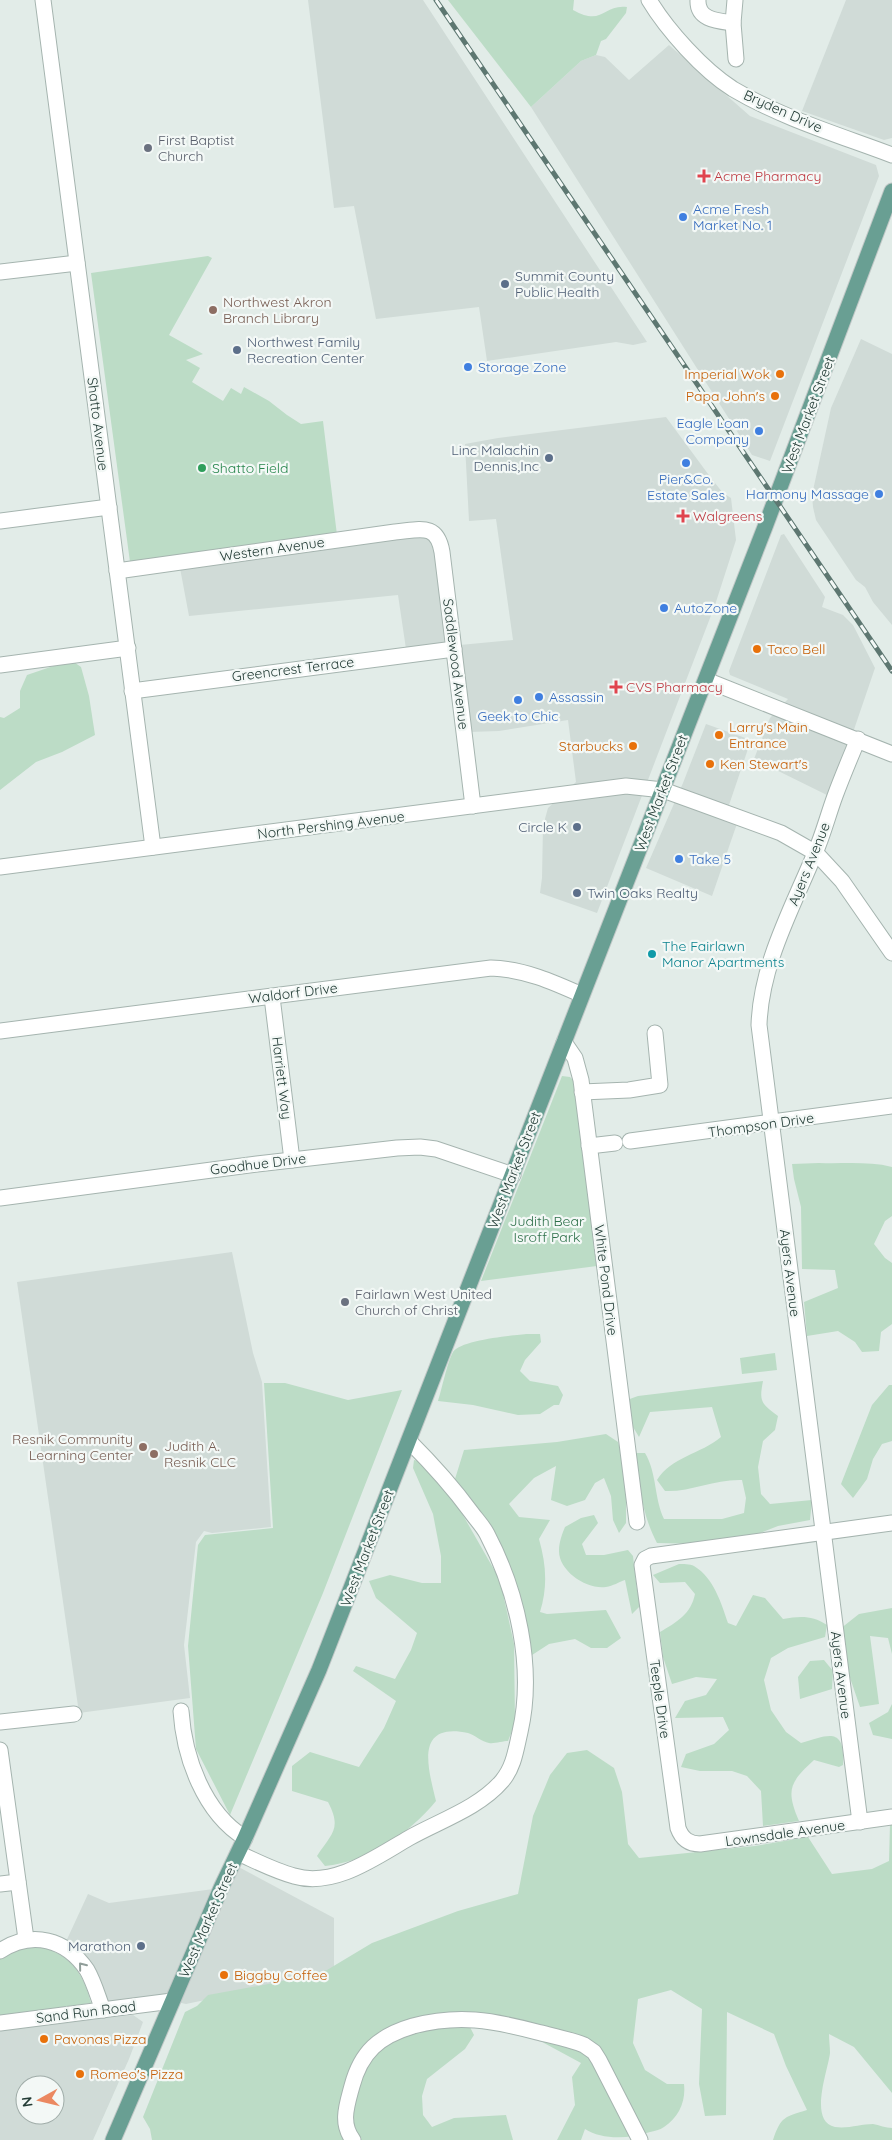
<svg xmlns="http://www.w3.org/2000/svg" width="892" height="2140" font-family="Quicksand,sans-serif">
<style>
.built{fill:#d0dbd7;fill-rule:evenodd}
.green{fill:#bcdcc6}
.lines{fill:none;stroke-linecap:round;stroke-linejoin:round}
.minor-casing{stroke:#a5b4af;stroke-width:17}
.major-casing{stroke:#c1c8c7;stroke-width:17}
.minor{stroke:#fff;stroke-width:15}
.major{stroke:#699f93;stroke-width:15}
.rail-casing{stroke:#5d7771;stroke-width:5}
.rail{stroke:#f3f8f6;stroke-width:3;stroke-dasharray:9;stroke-linecap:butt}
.oneway{stroke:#919e9a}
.worship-dot{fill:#6b7280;stroke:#f3f8f6;stroke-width:2}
.health-dot{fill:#e0444e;stroke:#f3f8f6;stroke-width:2}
.shop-dot{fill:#3f7fe0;stroke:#f3f8f6;stroke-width:2}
.service-dot{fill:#5c6f8a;stroke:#f3f8f6;stroke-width:2}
.education-dot{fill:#8d6e63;stroke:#f3f8f6;stroke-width:2}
.food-dot{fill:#e8710a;stroke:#f3f8f6;stroke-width:2}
.leisure-dot{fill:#2e9e5b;stroke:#f3f8f6;stroke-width:2}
.culture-dot{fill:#0f9aa8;stroke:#f3f8f6;stroke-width:2}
.labels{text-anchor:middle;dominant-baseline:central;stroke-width:4.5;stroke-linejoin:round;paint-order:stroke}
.street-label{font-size:14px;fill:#233c36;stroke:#f3f8f6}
.worship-label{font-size:14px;fill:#5b616d;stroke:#f3f8f6;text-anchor:start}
.health-label{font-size:14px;fill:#be3a42;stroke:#f3f8f6;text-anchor:start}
.shop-label{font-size:14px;fill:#366cbe;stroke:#f3f8f6;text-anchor:start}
.service-label{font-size:14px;fill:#4e5e75;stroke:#f3f8f6;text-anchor:start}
.education-label{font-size:14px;fill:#785e54;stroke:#f3f8f6;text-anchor:start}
.food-label{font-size:14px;fill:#c56008;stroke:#f3f8f6;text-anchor:start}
.leisure-label{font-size:14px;fill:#27864d;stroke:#f3f8f6;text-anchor:start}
.culture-label{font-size:14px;fill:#0d838f;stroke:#f3f8f6;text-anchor:start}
.park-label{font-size:14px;fill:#2f714b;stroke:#f3f8f6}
</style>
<rect width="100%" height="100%" fill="#e2ece8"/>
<!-- built -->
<g class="built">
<path d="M 308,0 L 423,0 L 647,342 L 633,345 L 616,342 L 487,361 L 479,307 L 376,319 L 354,206 L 334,208 Z"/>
<path d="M 846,0 L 892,0 L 892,138 L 884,140 L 802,111 Z"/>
<path d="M 669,45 L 750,116 L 876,165 L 879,176 L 770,461 L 752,455 L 531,107 L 581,61 L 596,55 L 605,57 L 629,80 Z"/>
<path d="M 861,339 L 892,354 L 892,625 L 873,602 L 865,587 L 856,580 L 816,520 L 813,507 L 812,495 L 831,408 Z"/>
<path d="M 666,417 L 711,478 L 723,493 L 731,498 L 736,540 L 715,605 L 597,913 L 540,893 L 542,878 L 543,826 L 548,808 L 576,782 L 568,720 L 499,731 L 469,732 L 460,645 L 513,640 L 496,519 L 469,521 L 465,444 L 498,438 Z"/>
<path d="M 784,534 L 825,597 L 822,607 L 843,615 L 853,625 L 875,668 L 831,797 L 754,759 L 770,718 L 788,699 L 730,675 L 729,671 L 781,535 Z"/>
<path d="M 425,536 L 429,538 L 434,547 L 445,640 L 443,643 L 406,649 L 398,595 L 189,616 L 180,568 L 384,539 Z"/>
<path d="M 706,724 L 751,740 L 728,808 L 741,812 L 712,896 L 646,868 L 683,783 Z"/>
<path d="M 232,1252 L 253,1353 L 262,1382 L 271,1527 L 212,1533 L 204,1531 L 196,1542 L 184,1645 L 190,1698 L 79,1713 L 17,1282 Z"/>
<path d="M 233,1864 L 334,1918 L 334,1973 L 186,2004 L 172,2001 L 103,2010 L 90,1976 L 63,1948 L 88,1894 L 109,1903 L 221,1888 Z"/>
<path d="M 133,2015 L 143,2022 L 129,2059 L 93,2140 L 0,2140 L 0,2030 ZM 25,2085 L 55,2085 L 55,2115 L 25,2115 Z"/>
</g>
<!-- green -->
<g class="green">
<path d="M 448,0 L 574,0 L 573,10 C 603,27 603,4 627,7 L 626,13 L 606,39 L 601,41 L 596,55 L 581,61 L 531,107 Z"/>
<path d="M 208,256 L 212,258 L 169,335 L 203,354 L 186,360 L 200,368 L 192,382 L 223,401 L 231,388 L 241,394 L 244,387 L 269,401 L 287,415 L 301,424 L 323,421 L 337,535 L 130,562 L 91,273 Z"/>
<path d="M 71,660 L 81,667 L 89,696 L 95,735 L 62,752 L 36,762 L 0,790 L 0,717 L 4,718 L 20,708 L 20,691 L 27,675 Z"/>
<path d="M 562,1076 L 570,1077 L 574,1081 L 597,1266 L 481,1281 Z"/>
<path d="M 819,1163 C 844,1164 868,1161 892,1167 L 892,1216 L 885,1221 L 874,1244 L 885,1258 L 892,1263 L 892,1324 L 881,1332 L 879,1351 L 862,1352 L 855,1342 L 838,1331 L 807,1336 L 804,1302 L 838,1288 L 835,1270 L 802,1269 L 801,1207 L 794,1179 L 792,1164 Z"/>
<path d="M 528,1334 L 540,1334 L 541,1342 L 525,1360 L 520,1371 L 530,1381 L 558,1386 L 563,1395 L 559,1405 L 554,1405 L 540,1414 L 518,1415 L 473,1405 L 438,1401 C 442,1389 447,1363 453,1352 C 460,1340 514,1335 528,1334 Z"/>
<path d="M 775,1353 L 777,1370 L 742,1374 L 740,1358 Z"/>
<path d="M 763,1381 C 759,1402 761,1403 778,1416 L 775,1430 L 763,1441 L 758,1467 L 761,1494 L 770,1504 L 812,1500 L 810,1520 L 778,1526 L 755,1535 L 701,1544 L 657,1543 C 642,1515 639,1484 635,1453 L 645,1453 C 657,1473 654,1498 664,1519 L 722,1519 L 744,1513 L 746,1498 L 742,1480 C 715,1479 691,1492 665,1491 L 657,1480 C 671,1457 701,1454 721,1437 L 712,1407 L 650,1412 L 639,1437 L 630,1422 L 627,1400 L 638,1396 Z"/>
<path d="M 264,1383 L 285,1383 L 348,1400 L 402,1390 L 323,1593 L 230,1815 L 196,1749 L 188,1646 L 198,1545 L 205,1535 L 273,1528 Z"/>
<path d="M 889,1385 L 892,1385 L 892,1441 L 882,1444 L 873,1459 L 867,1479 L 853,1498 L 841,1484 L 872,1405 Z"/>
<path d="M 606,1434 L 618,1442 L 626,1470 L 626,1523 L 619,1533 L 613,1520 L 611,1496 L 604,1478 L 595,1483 L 585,1500 L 567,1506 L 551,1500 L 556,1466 L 534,1478 L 509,1504 L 519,1517 L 550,1520 L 539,1539 C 546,1564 548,1586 540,1612 L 547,1614 L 606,1610 L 621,1638 L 607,1648 L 591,1648 L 575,1639 L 549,1644 L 529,1657 L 522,1617 L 473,1505 L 455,1479 L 464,1450 L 557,1442 Z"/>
<path d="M 414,1460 L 423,1462 L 456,1503 L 500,1580 L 514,1644 L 515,1723 L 508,1741 C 503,1741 494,1744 489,1743 C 482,1742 475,1735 468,1733 C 414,1722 428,1768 436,1801 C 410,1833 368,1862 325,1866 L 317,1856 C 332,1833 342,1829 328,1802 L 292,1791 L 292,1766 L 310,1752 L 359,1767 L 384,1728 L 396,1701 L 353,1671 L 356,1666 L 395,1679 L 411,1650 L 417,1633 L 376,1598 L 369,1581 L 390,1575 L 422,1583 L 441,1583 L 441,1556 L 433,1514 L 413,1468 Z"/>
<path d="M 594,1515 L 598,1523 L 582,1544 L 586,1555 L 604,1555 L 628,1550 L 633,1556 L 637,1590 L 641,1605 L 632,1614 L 625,1580 C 619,1582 613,1586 606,1587 C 587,1590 558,1571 559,1550 C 559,1543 562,1534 565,1527 L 581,1518 Z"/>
<path d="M 679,1564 C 683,1564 690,1564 694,1566 C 714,1578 721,1603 728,1623 L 736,1626 L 753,1595 L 765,1598 L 783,1619 C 800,1616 812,1615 827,1625 L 825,1637 L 788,1648 L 771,1658 L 764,1680 L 771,1710 L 786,1732 L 801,1743 C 830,1734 845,1727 843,1765 L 839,1767 L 814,1760 C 789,1783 786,1790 799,1821 L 763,1826 L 761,1791 L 747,1776 L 732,1771 L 700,1771 L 681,1767 L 686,1754 L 714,1744 L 729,1730 L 723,1717 L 675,1718 L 685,1701 L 706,1695 L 717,1679 L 696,1677 L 672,1684 L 663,1657 L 660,1632 C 677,1622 691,1614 695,1594 L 685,1582 L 660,1583 L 653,1575 Z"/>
<path d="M 892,1608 L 892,1654 L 888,1638 L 870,1636 L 879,1704 L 860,1707 L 848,1672 L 840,1629 L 859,1614 Z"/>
<path d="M 824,1660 L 833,1671 L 832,1689 L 800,1699 L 798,1677 L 810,1661 Z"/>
<path d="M 892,1704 L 892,1739 L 873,1735 L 869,1723 L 888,1712 Z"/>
<path d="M 587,1750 L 614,1768 L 622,1792 L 628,1844 L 639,1858 L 755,1846 L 808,1837 L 832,1874 L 872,1869 L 889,1861 L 890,1824 L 892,1823 L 892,2093 L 854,2047 L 829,2034 C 829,2040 830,2047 830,2053 C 828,2071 808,2121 835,2127 C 848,2129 861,2124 873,2124 C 879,2125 886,2128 892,2128 L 892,2140 L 773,2140 C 781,2116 785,2117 807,2110 L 786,2066 L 774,2034 L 727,2012 L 726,2115 L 705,2116 L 699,2084 L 702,2009 L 671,1990 L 638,1999 L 633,2043 L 645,2070 L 667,2084 L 684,2084 C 686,2101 679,2117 664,2127 C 660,2130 654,2131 650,2132 C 629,2139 602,2140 585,2129 L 581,2140 L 557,2140 L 575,2105 L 572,2077 L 581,2063 L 544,2043 L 527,2026 L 451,2014 L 366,2045 L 347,2140 L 152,2140 L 150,2129 L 143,2117 L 185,2012 L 197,2006 L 208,1995 L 274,1983 L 327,1970 L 372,1943 L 458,1911 L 518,1894 L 533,1816 L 550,1775 L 567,1753 Z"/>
<path d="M 31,1944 C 67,1952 82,1968 91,2003 L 0,2016 L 0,1958 Z"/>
<path d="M 468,2023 L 474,2035 L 465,2049 L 427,2079 L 422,2096 L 423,2115 L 432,2127 L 454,2118 L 506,2115 L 513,2140 L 356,2140 L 351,2113 L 359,2080 L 370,2056 L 392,2037 L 418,2028 Z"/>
</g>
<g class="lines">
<!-- minor casing -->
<g class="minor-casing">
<g id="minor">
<path d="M 43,0 L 153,847"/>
<path d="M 649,0 C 667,30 703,70 733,89 C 782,118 839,135 892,155"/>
<path d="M 698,0 C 697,20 718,21 733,23"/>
<path d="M 735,0 L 733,23 L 736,59"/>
<path d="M 0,272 L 77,263"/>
<path d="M 0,521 L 109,507"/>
<path d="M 117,571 L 395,532 C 419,530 437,522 442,552 L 473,806"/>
<path d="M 0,665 L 128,648"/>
<path d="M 706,680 L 892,754"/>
<path d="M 132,691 L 454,649"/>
<path d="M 858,739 C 850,758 842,777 835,796 C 828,815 823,835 815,853 C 792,909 761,964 759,1025 L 860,1822"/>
<path d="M 0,867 L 626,786 L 663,790 L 699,803 L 781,833 L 816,853 L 842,881 L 892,953"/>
<path d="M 272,997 L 292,1160"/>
<path d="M 0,1031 L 491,968 C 524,969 553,982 582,995"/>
<path d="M 564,1042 L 575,1058 L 581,1080 L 637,1522"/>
<path d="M 582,1092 L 629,1090 L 660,1085 L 655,1033"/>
<path d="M 630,1141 L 892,1106"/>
<path d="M 589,1146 L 615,1143"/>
<path d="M 0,1198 L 257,1164 L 397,1148 L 420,1147 L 436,1149 L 513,1175"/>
<path d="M 892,1523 L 651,1556 L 645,1559 L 642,1565 L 678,1828 C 682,1839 689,1844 700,1844 L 892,1817"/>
<path d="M 181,1711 C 184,1757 204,1813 245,1838"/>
<path d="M 0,1722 L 74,1714"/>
<path d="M 0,1750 L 26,1939"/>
<path d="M 238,1853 C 256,1861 275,1871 294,1876 C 334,1888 376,1857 409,1838 C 439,1821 479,1808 502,1781 C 514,1767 516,1749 520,1732 C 535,1667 517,1591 487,1534 C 483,1526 476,1519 471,1512 C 452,1486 432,1464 409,1441"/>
<path d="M 0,1884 L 18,1882"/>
<path d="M 0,1951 C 32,1930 66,1939 87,1970 C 94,1982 98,1997 103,2010"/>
<path d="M 0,2023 L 172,2001"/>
<path d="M 353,2140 C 340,2123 347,2105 352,2086 C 361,2052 379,2036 413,2026 C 458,2014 492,2020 537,2032 C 553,2036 569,2039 584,2045 L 594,2052 L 599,2060 L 640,2140"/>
</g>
</g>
<!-- major casing -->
<g class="major-casing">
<path id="major" d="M 113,2140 L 221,1888 L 245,1838 L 319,1670 L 765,527 L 892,191"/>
</g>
<!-- minor -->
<use href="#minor" class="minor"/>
<!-- major -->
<use href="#major" class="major"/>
<!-- rail casing -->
<g class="rail-casing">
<path id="rail" d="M 436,0 L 892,671"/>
</g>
<!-- rail -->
<use href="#rail" class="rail"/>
</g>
<!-- one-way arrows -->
<defs><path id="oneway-chevron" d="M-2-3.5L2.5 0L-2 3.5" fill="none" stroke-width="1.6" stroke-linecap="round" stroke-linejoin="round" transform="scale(1.25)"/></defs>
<use class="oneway" href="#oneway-chevron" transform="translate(82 1966) rotate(-129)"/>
<!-- markers -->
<g class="worship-dot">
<circle cx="148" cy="148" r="5"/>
<circle cx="345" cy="1302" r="5"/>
</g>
<g class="health-dot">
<path d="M701.5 168.5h5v5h5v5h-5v5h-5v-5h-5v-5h5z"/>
<path d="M680.5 508.5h5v5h5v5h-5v5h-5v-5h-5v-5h5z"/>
<path d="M613.5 679.5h5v5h5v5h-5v5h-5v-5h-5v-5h5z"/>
</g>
<g class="shop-dot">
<circle cx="683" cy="217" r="5"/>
<circle cx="468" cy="367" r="5"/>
<circle cx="759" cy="431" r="5"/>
<circle cx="686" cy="463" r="5"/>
<circle cx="879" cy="494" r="5"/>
<circle cx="664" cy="608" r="5"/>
<circle cx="539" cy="697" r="5"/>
<circle cx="518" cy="700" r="5"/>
<circle cx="679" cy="859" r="5"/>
</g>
<g class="service-dot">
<circle cx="505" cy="284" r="5"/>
<circle cx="237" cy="350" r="5"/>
<circle cx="549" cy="458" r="5"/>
<circle cx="577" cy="827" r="5"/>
<circle cx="577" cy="893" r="5"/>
<circle cx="141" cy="1946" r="5"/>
</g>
<g class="education-dot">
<circle cx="213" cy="310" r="5"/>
<circle cx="143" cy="1447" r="5"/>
<circle cx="154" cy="1454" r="5"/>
</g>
<g class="food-dot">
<circle cx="780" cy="374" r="5"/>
<circle cx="775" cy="396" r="5"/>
<circle cx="757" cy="649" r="5"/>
<circle cx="719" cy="735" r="5"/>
<circle cx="633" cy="746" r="5"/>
<circle cx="710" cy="764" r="5"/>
<circle cx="224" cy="1975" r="5"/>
<circle cx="44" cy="2039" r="5"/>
<circle cx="80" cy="2074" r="5"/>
</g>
<circle class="leisure-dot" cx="202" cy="468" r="5"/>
<circle class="culture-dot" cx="652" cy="954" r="5"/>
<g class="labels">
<!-- street labels -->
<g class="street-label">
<text transform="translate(783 111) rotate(24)">Bryden Drive</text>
<text transform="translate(808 415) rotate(-69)">West Market Street</text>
<text transform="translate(98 424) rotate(83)">Shatto Avenue</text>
<text transform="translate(272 549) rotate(-8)">Western Avenue</text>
<text transform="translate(456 664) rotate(83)">Saddlewood Avenue</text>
<text transform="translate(293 669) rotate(-7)">Greencrest Terrace</text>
<text transform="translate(661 793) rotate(-69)">West Market Street</text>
<text transform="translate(331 825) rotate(-7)">North Pershing Avenue</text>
<text transform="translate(809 864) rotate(-68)">Ayers Avenue</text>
<text transform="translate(293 993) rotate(-7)">Waldorf Drive</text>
<text transform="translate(282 1078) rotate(83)">Harriett Way</text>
<text transform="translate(761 1125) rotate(-8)">Thompson Drive</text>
<text transform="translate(258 1164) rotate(-7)">Goodhue Drive</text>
<text transform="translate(514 1170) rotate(-69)">West Market Street</text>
<text transform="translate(790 1273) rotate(83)">Ayers Avenue</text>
<text transform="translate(606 1280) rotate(83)">White Pond Drive</text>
<text transform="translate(367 1548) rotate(-69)">West Market Street</text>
<text transform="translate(841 1675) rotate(83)">Ayers Avenue</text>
<text transform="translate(660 1699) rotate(82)">Teeple Drive</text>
<text transform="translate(785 1833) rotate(-8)">Lownsdale Avenue</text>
<text transform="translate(208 1920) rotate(-66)">West Market Street</text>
<text transform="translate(86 2012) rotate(-7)">Sand Run Road</text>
</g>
<!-- worship labels -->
<g class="worship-label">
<text x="158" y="140">First Baptist<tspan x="158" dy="16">Church</tspan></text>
<text x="355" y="1294">Fairlawn West United<tspan x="355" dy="16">Church of Christ</tspan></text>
</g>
<!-- health labels -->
<g class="health-label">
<text x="714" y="176">Acme Pharmacy</text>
<text x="693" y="516">Walgreens</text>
<text x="626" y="687">CVS Pharmacy</text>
</g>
<!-- shop labels -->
<g class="shop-label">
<text x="693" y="209">Acme Fresh<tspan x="693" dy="16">Market No. 1</tspan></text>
<text x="478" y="367">Storage Zone</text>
<text x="749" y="423" text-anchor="end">Eagle Loan<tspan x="749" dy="16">Company</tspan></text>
<text x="686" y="479" text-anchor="middle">Pier&amp;Co.<tspan x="686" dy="16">Estate Sales</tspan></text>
<text x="869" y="494" text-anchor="end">Harmony Massage</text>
<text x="674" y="608">AutoZone</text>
<text x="549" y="697">Assassin</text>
<text x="518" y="716" text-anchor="middle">Geek to Chic</text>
<text x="689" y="859">Take 5</text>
</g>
<!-- service labels -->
<g class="service-label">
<text x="515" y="276">Summit County<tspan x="515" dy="16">Public Health</tspan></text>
<text x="247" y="342">Northwest Family<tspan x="247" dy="16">Recreation Center</tspan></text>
<text x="539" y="450" text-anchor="end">Linc Malachin<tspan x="539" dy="16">Dennis,Inc</tspan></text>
<text x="567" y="827" text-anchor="end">Circle K</text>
<text x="587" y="893">Twin Oaks Realty</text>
<text x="131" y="1946" text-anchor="end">Marathon</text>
</g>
<!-- education labels -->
<g class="education-label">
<text x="223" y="302">Northwest Akron<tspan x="223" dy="16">Branch Library</tspan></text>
<text x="133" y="1439" text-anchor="end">Resnik Community<tspan x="133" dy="16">Learning Center</tspan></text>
<text x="164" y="1446">Judith A.<tspan x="164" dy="16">Resnik CLC</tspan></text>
</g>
<!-- food labels -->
<g class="food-label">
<text x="770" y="374" text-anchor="end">Imperial Wok</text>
<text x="765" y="396" text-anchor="end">Papa John's</text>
<text x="767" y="649">Taco Bell</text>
<text x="729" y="727">Larry's Main<tspan x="729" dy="16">Entrance</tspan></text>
<text x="623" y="746" text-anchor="end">Starbucks</text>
<text x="720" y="764">Ken Stewart's</text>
<text x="234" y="1975">Biggby Coffee</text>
<text x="54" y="2039">Pavonas Pizza</text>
<text x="90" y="2074">Romeo's Pizza</text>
</g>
<!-- leisure labels -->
<g class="leisure-label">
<text x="212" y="468">Shatto Field</text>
</g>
<!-- culture labels -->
<g class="culture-label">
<text x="662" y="946">The Fairlawn<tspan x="662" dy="16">Manor Apartments</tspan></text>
</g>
<!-- park labels -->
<g class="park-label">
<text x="547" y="1221">Judith Bear<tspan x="547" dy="16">Isroff Park</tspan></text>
</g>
</g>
<!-- north arrow -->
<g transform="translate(40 2100) rotate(262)"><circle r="24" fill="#f3f8f6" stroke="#a0ada9"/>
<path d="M0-4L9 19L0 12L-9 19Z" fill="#eb8861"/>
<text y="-8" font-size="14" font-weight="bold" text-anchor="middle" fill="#233c36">N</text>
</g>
</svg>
